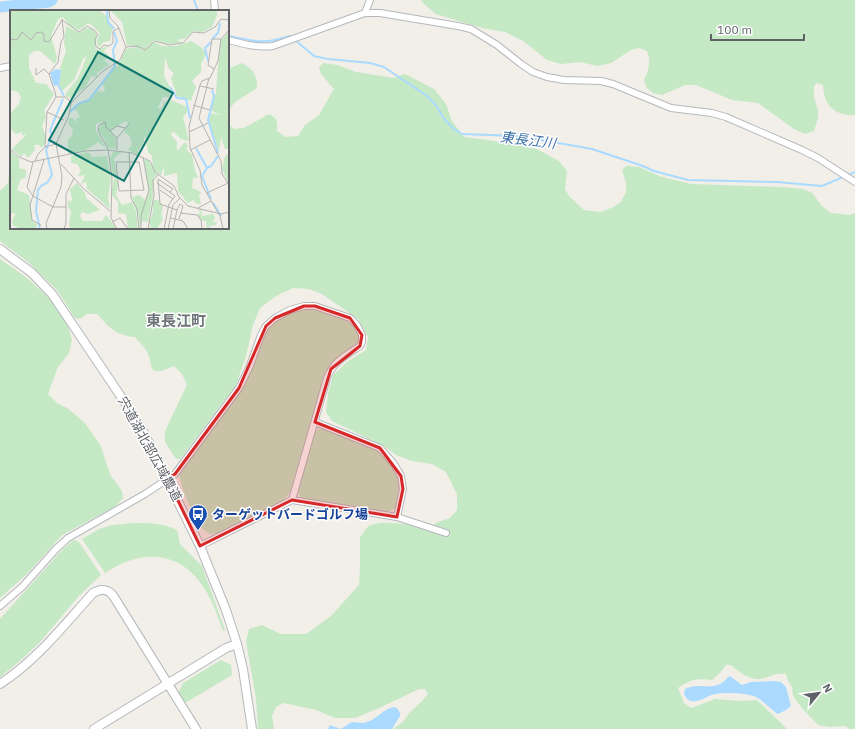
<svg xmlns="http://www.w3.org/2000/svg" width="855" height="729" font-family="'IBM Plex Sans','Noto Sans JP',sans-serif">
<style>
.green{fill:#c5e8c5}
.water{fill:#aadaff}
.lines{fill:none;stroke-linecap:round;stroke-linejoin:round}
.stream{stroke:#aadaff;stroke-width:2}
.river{stroke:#aadaff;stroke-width:11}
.minor-casing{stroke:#b5b8bc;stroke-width:8}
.tertiary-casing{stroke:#b5b8bc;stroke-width:10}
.minor{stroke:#fff;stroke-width:6}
.tertiary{stroke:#fff;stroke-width:8}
.marked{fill:#d62828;fill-opacity:0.2;stroke:#d62828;stroke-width:3;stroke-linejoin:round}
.labels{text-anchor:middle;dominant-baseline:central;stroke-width:3;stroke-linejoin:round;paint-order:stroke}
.street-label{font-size:13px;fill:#5f6368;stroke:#fff}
.transit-label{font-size:13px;font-weight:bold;fill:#164399;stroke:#fff;text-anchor:start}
.water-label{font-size:14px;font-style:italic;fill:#4174aa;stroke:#fff}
.quarter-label{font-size:15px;font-weight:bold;fill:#70757a;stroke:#fff}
.inset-river{fill:none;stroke:#aadaff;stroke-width:2}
.inset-road{fill:none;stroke:#b3b3b1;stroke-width:1}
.view{fill:#0f766e;fill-opacity:0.15;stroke:#0f766e;stroke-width:2}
.inset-edge{fill:none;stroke:#5f6368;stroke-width:2}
</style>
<rect width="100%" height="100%" fill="#f1efe8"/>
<!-- green -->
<g class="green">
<path d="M 421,0 L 855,0 L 855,115 C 834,116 824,105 823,85 L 817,83 L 814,86 L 814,97 L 818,111 L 818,118 L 814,131 L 805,134 L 794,129 L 758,103 L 732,100 L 696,85 L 685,85 L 662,95 L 653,93 L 647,88 L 644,80 C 649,69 651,62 647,51 L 639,48 L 631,50 L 611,63 L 597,66 L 580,62 L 561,64 L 547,60 L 523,41 L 505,32 L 482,28 L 436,14 L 424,4 Z"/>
<path d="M 242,63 C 254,70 257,75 257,88 L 235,102 L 228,111 L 228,69 Z"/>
<path d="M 323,63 L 337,65 L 356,72 L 394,78 L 405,74 L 434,89 L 446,104 L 452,121 L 464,137 L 488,140 L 537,149 L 559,161 L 567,171 L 565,189 L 569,196 L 584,210 L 600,212 L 614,207 L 621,202 L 626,192 L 626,183 L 622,170 L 626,166 L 639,167 L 662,177 L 691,184 L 781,187 L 803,189 L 812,193 L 822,206 L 831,213 L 850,215 L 855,213 L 855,729 L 849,729 L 846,726 L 829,727 L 818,725 L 801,707 L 793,696 L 792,687 L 788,681 L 786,674 C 774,673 771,677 761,679 C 749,680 740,673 731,665 L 726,665 L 720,673 L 712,680 C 697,678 691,679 678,688 L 684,703 L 691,708 L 715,699 L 740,701 L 757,700 L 787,729 L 393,729 L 403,722 L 410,712 L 421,702 L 428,694 L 425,689 L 419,689 L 377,709 L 355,718 L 335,718 L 316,710 L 284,703 L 276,707 L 272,716 L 274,729 L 258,729 L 256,698 L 246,642 L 249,629 L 262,625 L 281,634 L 306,634 L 331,616 L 359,585 L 360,566 L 360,537 C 363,534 365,529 368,527 C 380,518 415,526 429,528 L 438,522 L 450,518 L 457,510 L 457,494 L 446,472 L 432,464 L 412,461 L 396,455 L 384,446 L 332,421 L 326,412 L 328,394 L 333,375 L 347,362 L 366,350 L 368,337 L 358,319 L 322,294 L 309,289 L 293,288 L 276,296 L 260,308 L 253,325 L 246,356 L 236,385 L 184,454 L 180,459 L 176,459 L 165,442 L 165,431 L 187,385 L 182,374 L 174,366 L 162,371 L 154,371 C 150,366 151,362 149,356 C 146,348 140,343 135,337 C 116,336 109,327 97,314 L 87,314 L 80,319 L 75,318 L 57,290 L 28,262 L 0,241 L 0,191 L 8,183 L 9,173 L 11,172 L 11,228 L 228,228 L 228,120 L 229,125 L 235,129 L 244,128 L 269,114 C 277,118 278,121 277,131 L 285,137 L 298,136 L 305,125 L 319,115 L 334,89 L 321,74 L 319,68 Z"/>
<path d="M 0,259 L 27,278 L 50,299 L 67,323 L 72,340 L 69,353 L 58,367 L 48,394 L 57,403 L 67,408 L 84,422 L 101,446 L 106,463 L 111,476 L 122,491 L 123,498 L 115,507 L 62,535 L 27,574 L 0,598 Z"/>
<path d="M 310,307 C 322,311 377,324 356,346 C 345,358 335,358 325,373 L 290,492 L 284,500 L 272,507 L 219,533 L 210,534 C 207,532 203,530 200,526 C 194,516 178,483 180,473 L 240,392 L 252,369 L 265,334 L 270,327 L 276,321 L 298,309 Z"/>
<path d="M 320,428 L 324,428 L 377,449 L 390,463 L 401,481 L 400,489 L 395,508 L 388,513 L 303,499 C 298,495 298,492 299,486 L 313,438 L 316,431 Z"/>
<path d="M 133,523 C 148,523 164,523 177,530 L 180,544 L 202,566 L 225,630 L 223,631 C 218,617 213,603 206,591 C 182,550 142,548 105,573 L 82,539 L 99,529 L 112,525 Z"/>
<path d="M 74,540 L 79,542 L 101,575 L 78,597 L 41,641 L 22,659 L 0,677 L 0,619 L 63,549 Z"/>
<path d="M 221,660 L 231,665 L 232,675 L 185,703 L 178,693 L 183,683 Z"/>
</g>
<!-- water -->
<g class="water">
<path d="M 730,676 L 742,685 L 751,682 L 775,681 L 781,682 L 786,687 L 791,706 L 786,710 L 778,714 C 770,709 764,701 756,697 C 748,693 724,692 716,694 C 706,695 697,706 687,699 L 684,694 L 685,689 C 702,681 714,694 728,677 Z"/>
<path d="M 394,707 L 397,708 L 400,713 L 400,716 L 392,729 L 328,729 L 330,725 L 340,729 C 345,727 350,722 354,722 C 359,722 362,724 367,722 C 377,719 383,709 394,707 Z"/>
</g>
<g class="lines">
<!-- stream -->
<g class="stream">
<path d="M 194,0 L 198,11"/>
<path d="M 228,36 C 254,41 264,45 289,36 L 291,38"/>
<path d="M 295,40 L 314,56 L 328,59 L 370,63 L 384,67 L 427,96 L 435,104 L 445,120 L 454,129 L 462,134 L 519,136 L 592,149 L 643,166 L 654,171 L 688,180 L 777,182 L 822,186 L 855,172"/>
</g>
<!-- river -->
<path class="river" d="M 0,7 L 49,2 L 52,0"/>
<!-- minor casing -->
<g class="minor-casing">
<g id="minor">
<path d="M 214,0 L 215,11"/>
<path d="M 365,13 L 370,0"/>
<path d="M 228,40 C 243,44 258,48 273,46 L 365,13 L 380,13 L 458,26 L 471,29 L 497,45 L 521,64 L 533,72 L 547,77 L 564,80 L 601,81 L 613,84 L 671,108 L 712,113 L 726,117 L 802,150 L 818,158 L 855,182"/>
<path d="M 0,68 L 11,66"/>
<path d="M 315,422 L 380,448 L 394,464 L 401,476 L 403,489 L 397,517"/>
<path d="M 200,546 L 292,500 L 397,517 L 446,533"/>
<path d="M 0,606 L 22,587 L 56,549 L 68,538 L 145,494 L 175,474 L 239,388 L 249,368 L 261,335 L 266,326 L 275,318 L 290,310 L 304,306 L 315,306 L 350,318 L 357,325 L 362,335 L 362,342 L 360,346 C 345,356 334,361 327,378 L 292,500"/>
</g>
</g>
<!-- tertiary casing -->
<g class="tertiary-casing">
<g id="tertiary">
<path d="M 0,249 L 32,273 L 52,294 L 132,413 L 144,433 L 200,546 L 226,610 L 237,644 L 243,669 L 252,729"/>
<path d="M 0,684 C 37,660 64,625 93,593 C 101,588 109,589 114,597 L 196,729"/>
<path d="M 94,729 L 226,648 L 237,644"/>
</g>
</g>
<!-- minor -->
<use href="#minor" class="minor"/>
<!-- tertiary -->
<use href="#tertiary" class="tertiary"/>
</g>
<!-- marked area -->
<path class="marked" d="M 304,306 L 315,306 L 350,318 L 362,335 L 360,346 L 331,369 L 315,422 L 380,448 L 401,476 L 403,489 L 397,517 L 292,500 L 200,546 L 167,478 L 175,474 L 239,388 L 266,326 L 275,318 Z"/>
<!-- icons -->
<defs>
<g id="bus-pin" transform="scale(1)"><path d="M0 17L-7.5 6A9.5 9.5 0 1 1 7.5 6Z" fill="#1a4fb4" stroke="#fff"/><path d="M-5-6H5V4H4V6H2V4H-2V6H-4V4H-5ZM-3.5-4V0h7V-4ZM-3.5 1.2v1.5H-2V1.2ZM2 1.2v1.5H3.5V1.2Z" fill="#fff"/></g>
</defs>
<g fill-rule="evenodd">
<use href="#bus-pin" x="198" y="514"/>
</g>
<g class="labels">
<!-- street labels -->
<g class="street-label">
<text transform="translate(150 449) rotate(61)">宍道湖北部広域農道</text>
</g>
<!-- transit labels -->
<g class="transit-label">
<text x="212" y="514">ターゲットバードゴルフ場</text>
</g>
<!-- water labels -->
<g class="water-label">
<text transform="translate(528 140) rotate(7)">東長江川</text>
</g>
<!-- quarter labels -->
<g class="quarter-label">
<text x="176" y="320">東長江町</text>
</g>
</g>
<!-- overview -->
<g transform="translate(10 10)">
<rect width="219" height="219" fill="#f1efe8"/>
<path d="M 0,0 L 88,0 L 97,6 L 102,20 L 100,31 L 94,32 L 88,38 L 87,30 L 90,24 L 82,15 L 78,13 L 69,20 L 60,16 L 53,7 L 48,9 L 41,26 L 47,47 L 45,54 L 30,41 L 24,41 L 19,45 L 19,58 L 26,73 L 36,74 L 44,84 L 34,100 L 36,107 L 32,116 L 36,127 L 34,135 L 31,138 L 30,135 L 24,135 L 25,140 L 18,148 L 14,143 L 11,147 L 2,139 L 16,125 L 12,125 L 12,122 L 6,124 L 0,118 L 0,104 L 9,94 L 11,87 L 8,82 L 0,80 ZM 100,0 L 207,0 L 207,5 L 202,17 L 193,22 L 183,21 L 176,28 L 167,30 L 173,33 L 157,34 L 145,30 L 134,39 L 117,35 L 112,12 ZM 56,16 L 70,23 L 75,18 L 82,19 L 87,25 L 85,38 L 88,40 L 98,36 L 94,41 L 100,47 L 94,50 L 99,55 L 87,63 L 87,67 L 81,66 L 76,77 L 60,88 L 56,86 L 56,83 L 68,68 L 77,46 L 73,49 L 64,70 L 52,81 L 49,76 L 49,62 L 56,41 L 54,33 ZM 219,21 L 219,139 L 215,139 L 211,127 L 209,140 L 201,119 L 198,106 L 201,103 L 211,105 L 202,101 L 201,95 L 206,83 L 210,32 ZM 181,31 L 192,38 L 196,44 L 191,54 L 191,62 L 182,71 L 186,77 L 181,91 L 167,86 L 161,68 L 164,63 L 159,59 L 155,48 L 154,66 L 163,83 L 160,87 L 153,87 L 148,98 L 151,99 L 154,92 L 161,90 L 177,97 L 177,102 L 173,107 L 179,131 L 171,129 L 163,121 L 161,125 L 167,132 L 167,141 L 175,132 L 178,136 L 176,139 L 182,145 L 186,164 L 189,167 L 183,168 L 182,178 L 191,182 L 189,186 L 191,194 L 187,194 L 183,190 L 178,193 L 168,181 L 167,163 L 154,166 L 154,156 L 151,165 L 147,163 L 143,158 L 142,146 L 138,142 L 135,125 L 133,134 L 128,141 L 131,146 L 118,140 L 122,134 L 120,126 L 114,122 L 118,113 L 116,111 L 100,120 L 93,111 L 106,128 L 106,139 L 98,138 L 93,127 L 88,121 L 93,111 L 86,114 L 86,121 L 96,138 L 88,132 L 76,140 L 58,144 L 58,129 L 62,126 L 63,119 L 58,114 L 59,108 L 63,108 L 66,113 L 66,109 L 70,107 L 67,101 L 64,100 L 70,92 L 80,90 L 88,81 L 94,82 L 95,77 L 92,75 L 104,58 L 108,56 L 116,39 L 127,37 L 133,40 L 144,32 L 152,36 L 166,36 ZM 0,141 L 9,148 L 9,158 L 16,160 L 16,167 L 10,170 L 7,180 L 19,185 L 22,211 L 27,214 L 26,219 L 7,219 L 7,216 L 3,216 L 2,211 L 6,203 L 0,204 ZM 109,141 L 112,142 L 104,148 L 108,175 L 106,185 L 112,195 L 122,192 L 126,201 L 128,219 L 118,219 L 116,204 L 108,203 L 108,192 L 101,184 L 104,169 L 100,148 L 103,142 ZM 78,142 L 82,147 L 97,146 L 101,169 L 98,188 L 100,199 L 77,179 L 76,172 L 71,174 L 75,165 L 68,166 L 71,160 L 67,154 L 61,153 L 61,146 ZM 219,144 L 219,174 L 212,159 L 215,146 ZM 134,150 L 138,150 L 147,165 L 143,168 L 143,184 L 138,212 L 132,211 L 130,219 L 129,207 L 122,187 L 129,185 L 135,190 L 139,183 ZM 67,173 L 75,183 L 76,188 L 90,200 L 78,204 L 72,202 L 70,206 L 73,211 L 92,211 L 96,205 L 107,219 L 61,219 L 59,215 L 61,201 L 58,197 L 58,190 L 61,192 L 62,189 L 60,179 ZM 143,190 L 148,190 L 153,197 L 151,204 L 153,209 L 147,219 L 139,219 L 141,216 L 139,214 L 143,202 ZM 189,200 L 191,200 L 192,206 L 203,204 L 205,208 L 202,212 L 207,212 L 206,215 L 199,216 L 200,219 L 197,219 L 196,211 L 192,211 L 187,205 L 190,203 Z" fill="#c5e8c5"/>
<path d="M 46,59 L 51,60 L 49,75 L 44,76 L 40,63 Z" fill="#aadaff"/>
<path class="inset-river" d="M 97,0 L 98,12 L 104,19M 202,29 L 208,23 L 210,13M 198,51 L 195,38 L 201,32M 48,75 L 54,86M 160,77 L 167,88 L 176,89 L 180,108M 202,80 L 204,86 L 198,110 L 208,143M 60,102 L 68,94 L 79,90 L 105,56 L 103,40 L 107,31 L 104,22M 43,113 L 53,89M 186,138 L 197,158 L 201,156 L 208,146M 197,158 L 192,166 L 201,189M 203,193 L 211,206M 30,219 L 26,201 L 28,180 L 32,175 L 37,173 L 42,165 L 36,140 L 42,125 L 40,121 L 43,113"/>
<path class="inset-road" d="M 0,29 L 7,30 L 12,22 L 21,30 L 26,23 L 31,22 L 34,24 L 34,31 L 39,32 L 52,10 L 69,22 L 77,16 L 84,20 L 88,25 L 85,29 L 86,37 L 90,39 L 94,35 L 99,36 L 103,33 L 103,21 L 109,18M 116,37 L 127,36 L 135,40 L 145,31 L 159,35 L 173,33 L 183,22 L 194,23 L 205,17 L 211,9 L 219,10M 26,58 L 26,65 L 34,59 L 39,64 L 45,82 L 46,87 L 37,102 L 54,110M 204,59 L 198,55 L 202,29 L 211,29M 39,64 L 48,52 L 51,32 L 54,27 L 52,9M 199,68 L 189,108 L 211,151 L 212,164 L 219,175M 190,76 L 204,79M 46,87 L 56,87 L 61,93M 183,95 L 200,100M 100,121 L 107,116 L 115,118M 179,122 L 198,113M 107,128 L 96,117 L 95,112 L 89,115 L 88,121 L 98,139 L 102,168 L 101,208 L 107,219M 35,137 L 37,102M 0,139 L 9,147 L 21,152 L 75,141 L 98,140 L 122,143 L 140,151 L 145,162 L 164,176 L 169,187 L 178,196 L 211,204 L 219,202M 107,140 L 107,128 L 119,114M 180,140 L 200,130M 119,142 L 121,188 L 127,199 L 129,219M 25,151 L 28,144 L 35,137 L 46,134M 23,152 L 17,177 L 23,186 L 43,197 L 56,197M 106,152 L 129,152 L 134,180 L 109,181 ZM 51,154 L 74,179 L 100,201M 147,173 L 165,186 L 159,194 L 154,219M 150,180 L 163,189M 160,182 L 163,179 L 148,169 L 150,194 L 167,200 L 170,194 L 173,196M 197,183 L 218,173M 188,198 L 201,191M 170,203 L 187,205 L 191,210 L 192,219M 161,208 L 173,211 L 178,219M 169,209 L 173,196M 102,212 L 110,208 L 118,219M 31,215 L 22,210 L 20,195 L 34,150M 37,219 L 36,213 L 51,177 L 52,166 L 46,134 L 59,105 L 61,93 L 92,62 L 110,50 L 116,37 L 108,16 L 100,8 L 99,0M 54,219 L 56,213 L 56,184 L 64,168M 131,219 L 131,206 L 139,180 L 133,147M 138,219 L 144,185 L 143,170 L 149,164M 158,219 L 163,195 L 170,188M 163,219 L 167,200M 213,219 L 210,206 L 192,175 L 190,160 L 180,138 L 179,116 L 190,75 L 192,71 L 200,68 L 208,51 L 211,29 L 219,20"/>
<path class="view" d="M 88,42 L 163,83 L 114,171 L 39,130 Z"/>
<rect width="219" height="219" class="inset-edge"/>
</g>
<!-- north arrow -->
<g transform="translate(819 693) rotate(61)" stroke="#ffffff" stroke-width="3" paint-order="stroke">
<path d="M0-3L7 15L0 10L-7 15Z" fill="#5f6368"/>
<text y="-6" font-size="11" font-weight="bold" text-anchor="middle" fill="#5f6368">N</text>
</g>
<!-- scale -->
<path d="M711 34v6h93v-6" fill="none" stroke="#5f6368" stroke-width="2"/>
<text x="717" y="34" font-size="12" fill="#5f6368" stroke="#ffffff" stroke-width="3" paint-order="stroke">100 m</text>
</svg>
